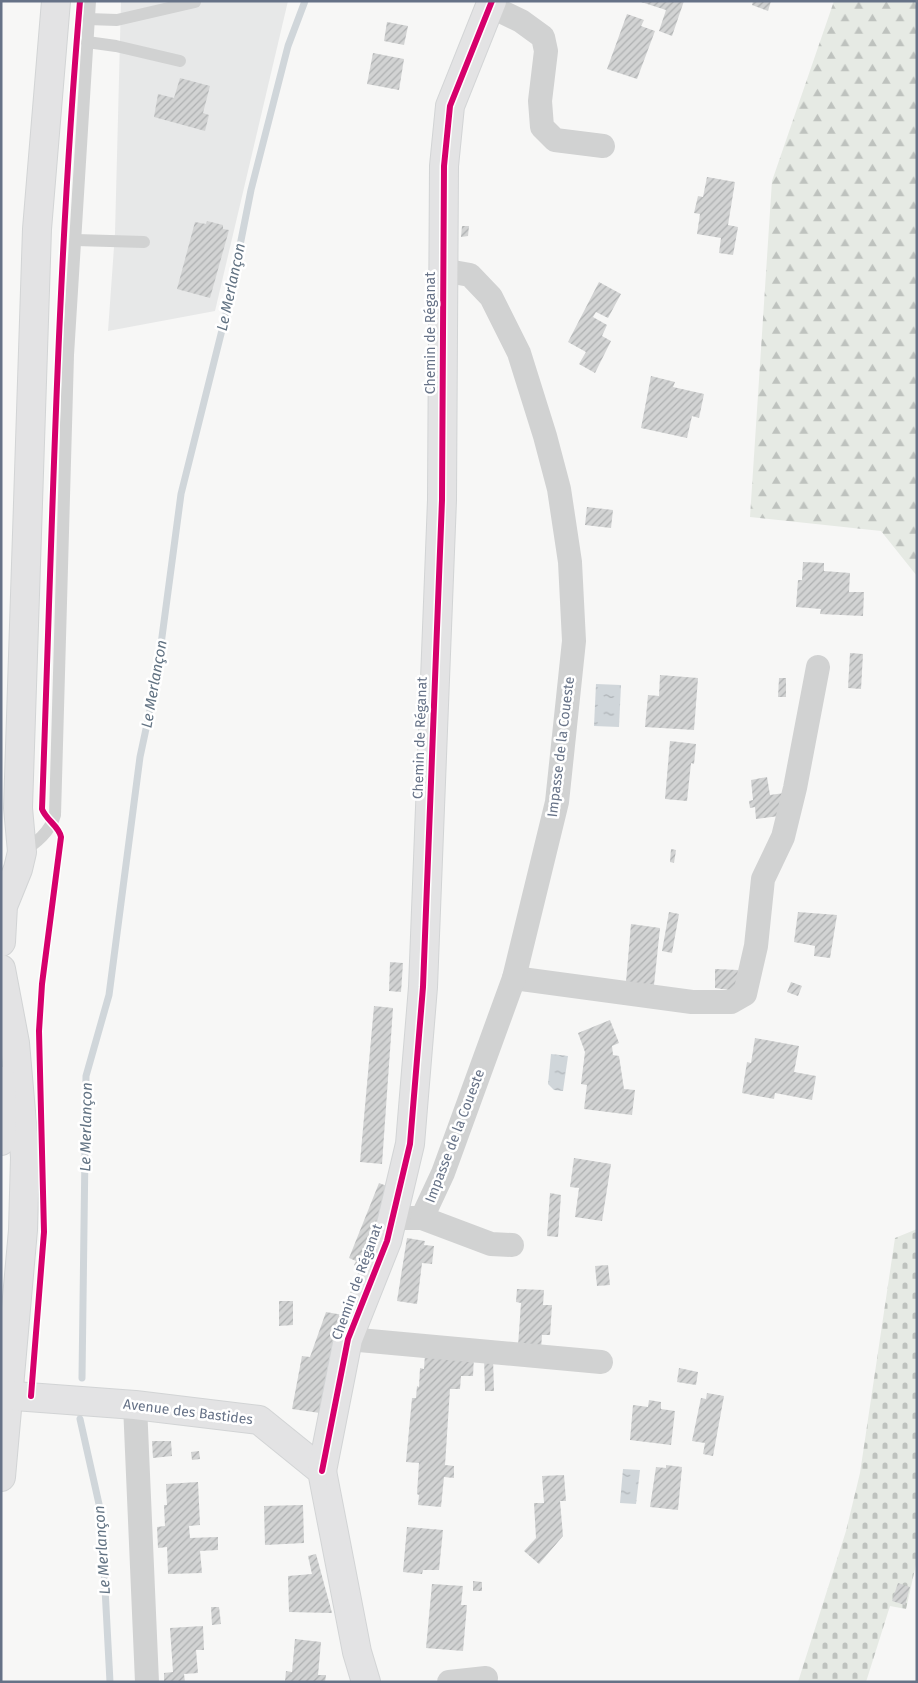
<svg xmlns="http://www.w3.org/2000/svg" width="918" height="1683" font-family="'Fira Sans',sans-serif">
<style>
.built{fill:#e7e8e8}
.forest{fill:url(#forest-firs)}
.cemetery{fill:url(#cemetery-stones)}
.water{fill:url(#water-ripples)}
.lines{fill:none;stroke-linecap:round;stroke-linejoin:round}
.stream{stroke:#d0d6da;stroke-width:7}
.building{fill:url(#building-hatch)}
.secondary-casing{stroke:#d2d4d5;stroke-width:30}
.lane{stroke:#d1d2d2;stroke-width:12}
.street{stroke:#d1d2d2;stroke-width:24}
.secondary{stroke:#e3e3e4;stroke-width:28}
.cycleway-casing{stroke:#fff;stroke-width:9}
.cycleway{stroke:#d6006c;stroke-width:6}
.labels{text-anchor:middle;dominant-baseline:central;stroke-width:5;stroke-linejoin:round;paint-order:stroke}
.street-label{font-size:14px;fill:#667287;stroke:#fff}
.water-label{font-size:15px;font-style:italic;fill:#627383;stroke:#fff}
</style>
<defs>
<pattern id="forest-firs" width="22" height="20" patternUnits="userSpaceOnUse" patternTransform="scale(1.25)"><rect width="22" height="20" fill="#e6eae4"/><path d="M5 1l3.5 6h-7zM16 11l3.5 6h-7z" fill="#bec2be"/></pattern>
<pattern id="cemetery-stones" width="16" height="16" patternUnits="userSpaceOnUse" patternTransform="scale(1.25)"><rect width="16" height="16" fill="#e6eae4"/><path d="M2 7V4a2 2 0 0 1 4 0v3zM10 15v-3a2 2 0 0 1 4 0v3z" fill="#bec2be"/></pattern>
<pattern id="water-ripples" width="26" height="14" patternUnits="userSpaceOnUse" patternTransform="scale(1.25)"><rect width="26" height="14" fill="#d0d6da"/><path d="M2 4q2-2 4 0t4 0M15 11q2-2 4 0t4 0" fill="none" stroke="#adb2b6"/></pattern>
<pattern id="building-hatch" width="6" height="6" patternUnits="userSpaceOnUse" patternTransform="scale(1.25)"><rect width="6" height="6" fill="#d2d3d3"/><path d="M-1 1l2-2M0 6l6-6M5 7l2-2" fill="none" stroke="#aeb0b1"/></pattern>
</defs>
<rect width="100%" height="100%" fill="#f7f7f6"/>
<!-- built -->
<path class="built" d="M 121,1 L 288,1 L 215,311 L 108,331 L 115,233 Z"/>
<!-- forest -->
<path class="forest" d="M 834,1 L 917,1 L 917,576 L 881,531 L 750,517 L 772,181 Z"/>
<!-- cemetery -->
<path class="cemetery" d="M 917,1229 L 917,1560 L 906,1609 L 890,1606 L 866,1682 L 798,1682 L 846,1531 L 860,1473 L 895,1238 Z"/>
<!-- water -->
<g class="water">
<path d="M 596,684 L 621,685 L 619,727 L 594,726 Z"/>
<path d="M 551,1054 L 568,1056 L 563,1091 L 554,1090 L 548,1084 Z"/>
<path d="M 623,1469 L 640,1470 L 636,1504 L 620,1503 Z"/>
</g>
<g class="lines">
<!-- stream -->
<g class="stream">
<path d="M 82,1378 L 86,1076 L 109,995 L 140,757 L 156,682 L 181,494 L 228,306 L 251,190 L 288,46 L 305,1"/>
<path d="M 80,1419 L 101,1513 L 110,1682"/>
</g>
</g>
<!-- building -->
<g class="building">
<path d="M 684,1 L 672,36 L 659,31 L 666,10 L 641,2 Z"/>
<path d="M 753,1 L 771,1 L 768,11 L 752,5 Z"/>
<path d="M 627,14 L 644,20 L 641,26 L 655,31 L 637,79 L 607,69 Z"/>
<path d="M 387,22 L 408,26 L 404,45 L 384,41 Z"/>
<path d="M 373,53 L 404,59 L 399,90 L 367,84 Z"/>
<path d="M 180,78 L 210,86 L 203,113 L 209,115 L 205,131 L 154,117 L 158,94 L 174,98 Z"/>
<path d="M 707,177 L 735,182 L 728,225 L 738,227 L 733,255 L 719,253 L 721,238 L 697,234 L 700,214 L 694,213 L 698,196 L 703,197 Z"/>
<path d="M 207,221 L 223,225 L 223,229 L 229,230 L 210,298 L 177,289 L 195,222 L 206,224 Z"/>
<path d="M 462,226 L 469,226 L 468,236 L 461,237 Z"/>
<path d="M 599,282 L 621,294 L 608,318 L 596,312 L 593,317 L 607,325 L 602,336 L 611,341 L 595,373 L 579,364 L 586,352 L 568,342 Z"/>
<path d="M 651,376 L 675,382 L 673,387 L 704,394 L 699,418 L 692,416 L 687,438 L 641,428 Z"/>
<path d="M 587,507 L 613,510 L 611,528 L 585,525 Z"/>
<path d="M 803,562 L 824,563 L 824,571 L 850,573 L 849,592 L 864,592 L 863,616 L 820,614 L 821,609 L 796,607 L 798,580 L 802,580 Z"/>
<path d="M 850,653 L 863,654 L 861,689 L 848,688 Z"/>
<path d="M 660,675 L 698,678 L 694,730 L 645,727 L 648,695 L 659,696 Z"/>
<path d="M 779,678 L 786,678 L 786,697 L 778,697 Z"/>
<path d="M 670,741 L 696,744 L 694,764 L 691,763 L 687,801 L 665,799 Z"/>
<path d="M 767,777 L 770,795 L 784,793 L 779,816 L 756,819 L 755,807 L 750,808 L 749,801 L 753,800 L 751,780 Z"/>
<path d="M 671,849 L 676,850 L 674,863 L 670,862 Z"/>
<path d="M 669,912 L 679,914 L 672,953 L 662,951 Z"/>
<path d="M 798,912 L 837,915 L 830,958 L 814,956 L 815,946 L 794,942 Z"/>
<path d="M 631,924 L 660,928 L 654,985 L 626,982 Z"/>
<path d="M 390,962 L 403,963 L 401,992 L 389,991 Z"/>
<path d="M 715,969 L 738,970 L 737,991 L 715,988 Z"/>
<path d="M 791,982 L 802,986 L 798,996 L 787,992 Z"/>
<path d="M 374,1006 L 393,1008 L 382,1164 L 360,1162 Z"/>
<path d="M 610,1020 L 619,1043 L 612,1046 L 613,1055 L 619,1056 L 624,1089 L 635,1090 L 632,1115 L 584,1109 L 587,1085 L 581,1084 L 585,1052 L 578,1033 Z"/>
<path d="M 755,1038 L 799,1046 L 794,1072 L 816,1076 L 812,1100 L 775,1093 L 774,1099 L 742,1093 L 747,1062 L 751,1063 Z"/>
<path d="M 574,1158 L 611,1164 L 602,1221 L 575,1217 L 579,1188 L 570,1187 Z"/>
<path d="M 379,1183 L 392,1188 L 361,1268 L 354,1265 L 356,1261 L 349,1258 Z"/>
<path d="M 550,1193 L 561,1195 L 558,1237 L 547,1236 Z"/>
<path d="M 407,1238 L 425,1241 L 424,1245 L 434,1246 L 432,1264 L 422,1263 L 417,1304 L 397,1301 Z"/>
<path d="M 608,1265 L 610,1285 L 597,1286 L 595,1266 Z"/>
<path d="M 517,1289 L 544,1290 L 543,1305 L 552,1305 L 550,1335 L 542,1335 L 541,1349 L 518,1346 L 521,1303 L 516,1302 Z"/>
<path d="M 279,1301 L 293,1301 L 293,1325 L 279,1326 Z"/>
<path d="M 326,1312 L 343,1315 L 327,1414 L 292,1409 L 302,1356 L 310,1357 Z"/>
<path d="M 425,1354 L 474,1356 L 473,1376 L 461,1376 L 460,1389 L 450,1389 L 445,1465 L 454,1466 L 454,1478 L 444,1477 L 441,1507 L 418,1505 L 419,1495 L 417,1494 L 419,1463 L 406,1462 L 412,1398 L 416,1398 L 417,1386 L 419,1387 L 420,1368 L 424,1369 Z"/>
<path d="M 484,1356 L 493,1358 L 494,1391 L 485,1391 Z"/>
<path d="M 679,1368 L 698,1372 L 696,1385 L 677,1382 Z"/>
<path d="M 707,1393 L 724,1396 L 713,1456 L 703,1454 L 705,1443 L 692,1441 L 701,1398 L 706,1399 Z"/>
<path d="M 649,1400 L 661,1402 L 661,1409 L 675,1411 L 671,1445 L 630,1440 L 633,1405 L 648,1407 Z"/>
<path d="M 152,1441 L 171,1441 L 172,1456 L 153,1458 Z"/>
<path d="M 199,1451 L 200,1459 L 192,1460 L 191,1452 Z"/>
<path d="M 666,1465 L 682,1467 L 678,1510 L 650,1507 L 656,1467 L 666,1468 Z"/>
<path d="M 564,1475 L 566,1501 L 560,1501 L 563,1536 L 539,1564 L 524,1551 L 536,1538 L 534,1503 L 544,1503 L 542,1476 Z"/>
<path d="M 198,1482 L 200,1525 L 189,1526 L 190,1538 L 218,1537 L 218,1550 L 200,1551 L 202,1573 L 168,1574 L 167,1547 L 158,1548 L 157,1527 L 165,1526 L 164,1505 L 167,1505 L 166,1484 Z"/>
<path d="M 303,1505 L 304,1543 L 265,1545 L 264,1506 Z"/>
<path d="M 407,1527 L 443,1530 L 439,1570 L 423,1570 L 422,1574 L 403,1572 Z"/>
<path d="M 316,1554 L 332,1613 L 289,1612 L 288,1576 L 312,1574 L 308,1556 Z"/>
<path d="M 473,1581 L 482,1582 L 482,1591 L 473,1591 Z"/>
<path d="M 898,1583 L 910,1587 L 905,1605 L 892,1601 Z"/>
<path d="M 432,1584 L 463,1586 L 461,1605 L 467,1605 L 463,1651 L 426,1648 Z"/>
<path d="M 211,1607 L 219,1607 L 221,1624 L 212,1625 Z"/>
<path d="M 203,1626 L 204,1650 L 196,1650 L 198,1673 L 184,1674 L 185,1682 L 164,1682 L 164,1673 L 173,1672 L 170,1628 Z"/>
<path d="M 295,1639 L 321,1642 L 318,1675 L 326,1675 L 325,1682 L 285,1682 L 286,1671 L 292,1672 Z"/>
</g>
<g class="lines">
<!-- secondary casing -->
<g class="secondary-casing">
<g id="secondary">
<path d="M 1,942 L 3,906 L 18,869 L 22,852 L 18,808 L 37,229 L 56,1"/>
<path d="M 1,969 L 15,1043 L 25,1157 L 23,1230 L 1,1477"/>
<path d="M 1,1141 L 2,1081"/>
<path d="M 1,1395 L 135,1405 L 259,1420 L 322,1471 L 357,1652 L 366,1682"/>
<path d="M 322,1471 L 348,1339 L 387,1241 L 410,1144 L 423,987 L 442,500 L 444,166 L 450,106 L 492,1"/>
</g>
</g>
<!-- lane -->
<g class="lane">
<path d="M 88,19 L 117,20 L 195,2"/>
<path d="M 87,42 L 116,46 L 180,61"/>
<path d="M 76,240 L 144,242"/>
<path d="M 22,852 C 36,843 50,832 55,815 L 68,355 L 90,1"/>
</g>
<!-- street -->
<g class="street">
<path d="M 490,6 L 521,21 L 543,37 L 546,51 L 540,101 L 542,127 L 555,140 L 603,146"/>
<path d="M 514,978 L 692,1002 L 731,1002 L 745,994 L 756,946 L 763,879 L 783,837 L 795,788 L 818,667"/>
<path d="M 392,1218 L 422,1218 L 443,1173 L 514,978 L 557,802 L 574,641 L 570,562 L 559,489 L 545,436 L 519,353 L 491,297 L 470,275 L 442,270"/>
<path d="M 422,1218 L 491,1244 L 512,1245"/>
<path d="M 348,1339 L 601,1362"/>
<path d="M 135,1405 L 147,1682"/>
<path d="M 449,1682 L 486,1678"/>
</g>
<!-- secondary -->
<use href="#secondary" class="secondary"/>
<!-- cycleway casing -->
<g class="cycleway-casing">
<g id="cycleway">
<path d="M 31,1396 L 44,1232 L 39,1031 L 42,984 L 61,837 C 59,826 46,820 42,809 C 52,540 57,270 80,1"/>
<path d="M 322,1471 L 348,1339 L 387,1241 L 410,1144 L 423,987 L 442,500 L 444,166 L 450,106 L 492,1"/>
</g>
</g>
<!-- cycleway -->
<use href="#cycleway" class="cycleway"/>
</g>
<g class="labels">
<!-- street labels -->
<g class="street-label">
<text transform="translate(430 333) rotate(-90)">Chemin de Réganat</text>
<text transform="translate(420 738) rotate(-88)">Chemin de Réganat</text>
<text transform="translate(561 747) rotate(-83)">Impasse de la Coueste</text>
<text transform="translate(455 1136) rotate(-69)">Impasse de la Coueste</text>
<text transform="translate(357 1282) rotate(-70)">Chemin de Réganat</text>
<text transform="translate(188 1412) rotate(7)">Avenue des Bastides</text>
</g>
<!-- water labels -->
<g class="water-label">
<text transform="translate(231 287) rotate(-78)">Le Merlançon</text>
<text transform="translate(154 684) rotate(-80)">Le Merlançon</text>
<text transform="translate(86 1127) rotate(-89)">Le Merlançon</text>
<text transform="translate(102 1550) rotate(-94)">Le Merlançon</text>
</g>
</g>
<!-- border -->
<rect width="918" height="1683" fill="none" stroke="#667287" stroke-width="5"/>
</svg>
